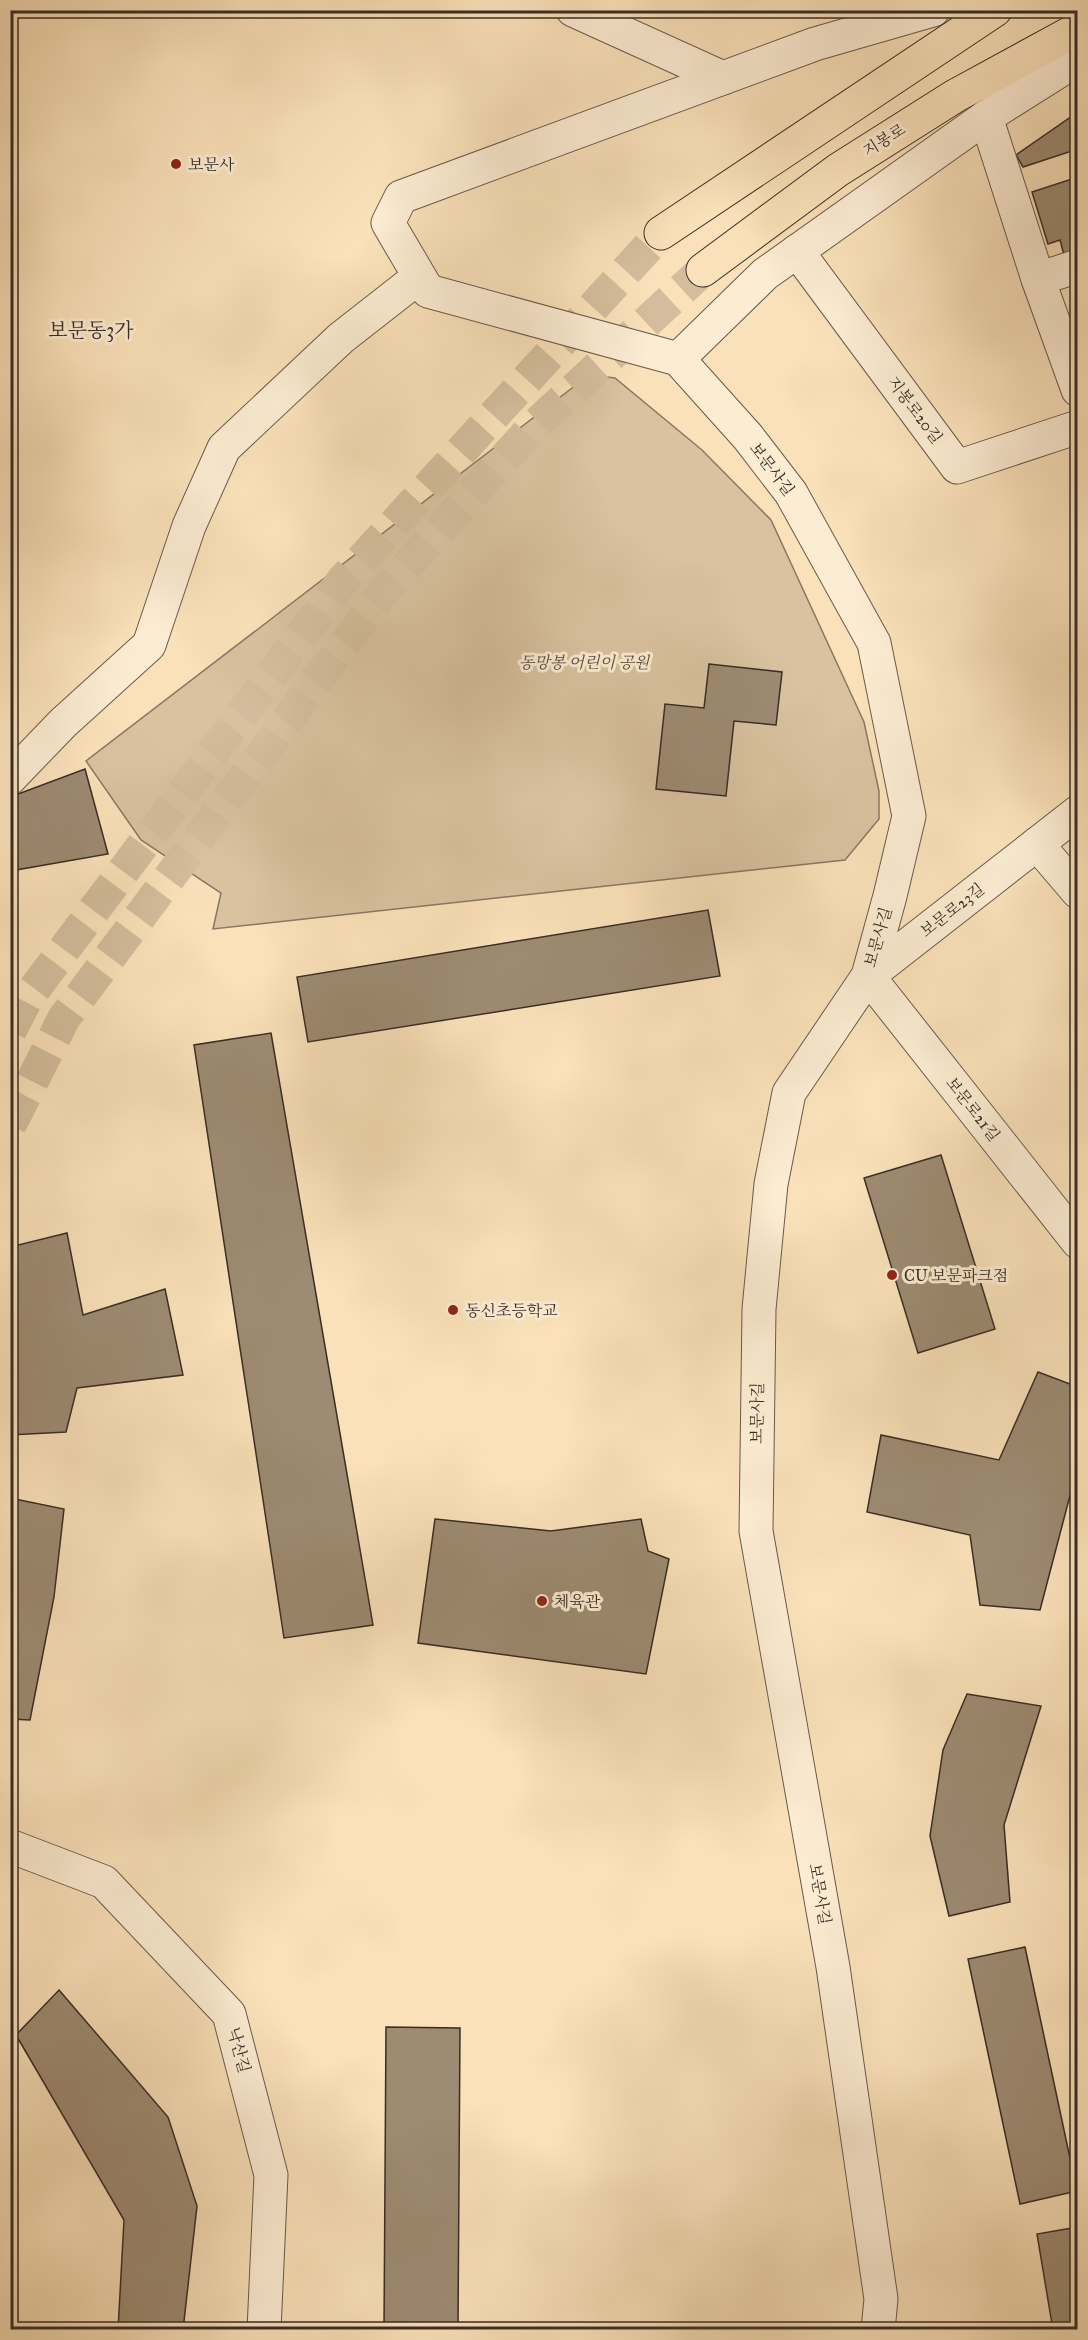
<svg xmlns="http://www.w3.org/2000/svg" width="1088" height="2340" font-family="'IM FELL Great Primer','Noto Serif KR',serif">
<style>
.green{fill:#d9c2a0;stroke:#887863;stroke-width:1.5}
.building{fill:#9d8b72;stroke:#382d26;stroke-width:1.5}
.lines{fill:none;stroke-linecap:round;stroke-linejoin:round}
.major-tunnel{stroke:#d3bd9c;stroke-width:33;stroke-dasharray:33 16;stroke-linecap:butt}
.minor-casing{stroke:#685a4b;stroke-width:35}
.major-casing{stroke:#382d26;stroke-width:35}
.minor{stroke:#fcecd2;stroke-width:33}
.major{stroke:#fae1b9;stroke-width:33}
.poi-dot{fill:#8f2418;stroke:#fcecd2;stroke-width:2}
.labels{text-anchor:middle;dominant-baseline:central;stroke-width:6;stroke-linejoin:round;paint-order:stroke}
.street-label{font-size:16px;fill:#382d26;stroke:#fcecd2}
.poi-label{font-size:16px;fill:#382d26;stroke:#fcecd2;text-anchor:start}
.park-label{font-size:16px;font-style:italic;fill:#584b3e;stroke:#fcecd2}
.quarter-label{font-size:20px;fill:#382d26;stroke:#fcecd2}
</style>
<rect width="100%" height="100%" fill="#fae1b9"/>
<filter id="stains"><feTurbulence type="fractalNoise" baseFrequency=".00333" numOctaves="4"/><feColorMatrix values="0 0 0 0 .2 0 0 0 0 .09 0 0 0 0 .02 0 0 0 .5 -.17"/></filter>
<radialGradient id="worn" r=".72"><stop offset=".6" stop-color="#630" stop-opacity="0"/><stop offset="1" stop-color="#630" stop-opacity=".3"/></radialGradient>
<!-- green -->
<path class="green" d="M 589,375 L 615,378 L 702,450 L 771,520 L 864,722 L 879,791 L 879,819 L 845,860 L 213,929 L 221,893 L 141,840 L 86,761 Z"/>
<!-- building -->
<g class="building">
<path d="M 1078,112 L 1078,149 L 1023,167 L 1016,155 Z"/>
<path d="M 1078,177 L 1078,251 L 1064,255 L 1060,240 L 1048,244 L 1032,192 Z"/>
<path d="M 709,664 L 782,672 L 776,725 L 734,721 L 726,796 L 656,789 L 665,704 L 704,708 Z"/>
<path d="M 85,769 L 108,854 L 10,871 L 10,797 Z"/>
<path d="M 708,910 L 720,976 L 308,1042 L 297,977 Z"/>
<path d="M 271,1033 L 373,1625 L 284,1638 L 194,1045 Z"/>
<path d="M 941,1155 L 995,1329 L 918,1353 L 864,1178 Z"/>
<path d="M 67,1233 L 83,1315 L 165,1289 L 183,1375 L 77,1388 L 66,1432 L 10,1435 L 10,1247 Z"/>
<path d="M 1038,1372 L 1078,1387 L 1078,1465 L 1040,1610 L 980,1605 L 970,1535 L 867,1512 L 881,1435 L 999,1460 Z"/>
<path d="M 10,1498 L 64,1509 L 54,1597 L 30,1720 L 10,1719 Z"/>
<path d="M 435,1519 L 551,1531 L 641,1519 L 648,1551 L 669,1559 L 646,1674 L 418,1643 Z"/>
<path d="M 967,1694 L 1041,1706 L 1004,1825 L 1010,1902 L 949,1916 L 930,1836 L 943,1750 Z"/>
<path d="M 1025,1947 L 1077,2191 L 1020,2204 L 968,1959 Z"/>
<path d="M 59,1990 L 168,2117 L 197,2206 L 183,2330 L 118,2330 L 124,2220 L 16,2035 Z"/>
<path d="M 386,2027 L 460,2028 L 458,2328 L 384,2328 Z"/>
<path d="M 1078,2227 L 1078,2330 L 1053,2330 L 1037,2234 Z"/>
</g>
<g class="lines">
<!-- major-tunnel -->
<g class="major-tunnel">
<path d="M 10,1031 L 26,1000 L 343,580 L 661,233"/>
<path d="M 10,1125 L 64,1018 L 384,591 L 532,428 L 703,270"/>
</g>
<!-- minor casing -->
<g class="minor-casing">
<g id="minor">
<path d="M 573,10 L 723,78"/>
<path d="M 986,117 L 1038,279 L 1078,390"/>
<path d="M 797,251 L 957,467 L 1078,427"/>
<path d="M 1038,279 L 1078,266"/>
<path d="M 678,359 L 765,274 L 986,117 L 1078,59"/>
<path d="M 10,778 L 63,723 L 149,645 L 189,526 L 224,448 L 341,338 L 419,277"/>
<path d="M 1078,812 L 868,976 L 1078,1242"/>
<path d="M 1037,844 L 1078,892"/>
<path d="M 10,1846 L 104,1882 L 229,2014 L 271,2175 L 264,2330"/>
<path d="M 878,2330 L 881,2299 L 833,1967 L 756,1531 L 759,1309 L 771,1184 L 789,1093 L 868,976 L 890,896 L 909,816 L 874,643 L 791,493 L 748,437 L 678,359 L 428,291 L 388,223 L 401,197 L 815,44 L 933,10"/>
</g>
</g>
<!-- major casing -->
<g class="major-casing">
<g id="major">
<path d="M 661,233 L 995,10"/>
<path d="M 703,270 L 838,170 L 955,96 L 1078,29"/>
</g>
</g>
<!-- minor -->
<use href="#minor" class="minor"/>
<!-- major -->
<use href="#major" class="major"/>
</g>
<!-- markers -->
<g class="poi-dot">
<circle cx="176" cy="164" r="6"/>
<circle cx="892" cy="1275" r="6"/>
<circle cx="453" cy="1310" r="6"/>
<circle cx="542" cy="1601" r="6"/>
</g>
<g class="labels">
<!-- street labels -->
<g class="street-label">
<text transform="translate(884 140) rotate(-32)">지봉로</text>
<text transform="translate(915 410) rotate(53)">지봉로20길</text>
<text transform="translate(772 469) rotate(53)">보문사길</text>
<text transform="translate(952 910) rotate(-38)">보문로23길</text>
<text transform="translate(878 937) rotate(-74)">보문사길</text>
<text transform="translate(973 1109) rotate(52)">보문로21길</text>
<text transform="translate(757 1413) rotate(-89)">보문사길</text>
<text transform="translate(820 1894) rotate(80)">보문사길</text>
<text transform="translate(239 2050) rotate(75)">낙산길</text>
</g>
<!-- poi labels -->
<g class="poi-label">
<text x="188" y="164">보문사</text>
<text x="904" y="1275">CU 보문파크점</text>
<text x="465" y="1310">동신초등학교</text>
<text x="554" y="1601">체육관</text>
</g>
<!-- park labels -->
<g class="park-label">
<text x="584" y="662">동망봉 어린이 공원</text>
</g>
<!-- quarter labels -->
<g class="quarter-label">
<text x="91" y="330">보문동3가</text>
</g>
</g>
<!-- margin -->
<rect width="1088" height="2340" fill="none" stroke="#fae1b9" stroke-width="36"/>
<rect x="12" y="12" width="1064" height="2316" fill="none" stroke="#382d26" stroke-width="3"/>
<rect x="18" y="18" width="1052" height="2304" fill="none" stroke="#382d26" stroke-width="1.5"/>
<rect width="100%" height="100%" filter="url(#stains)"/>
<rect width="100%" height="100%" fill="url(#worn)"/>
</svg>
